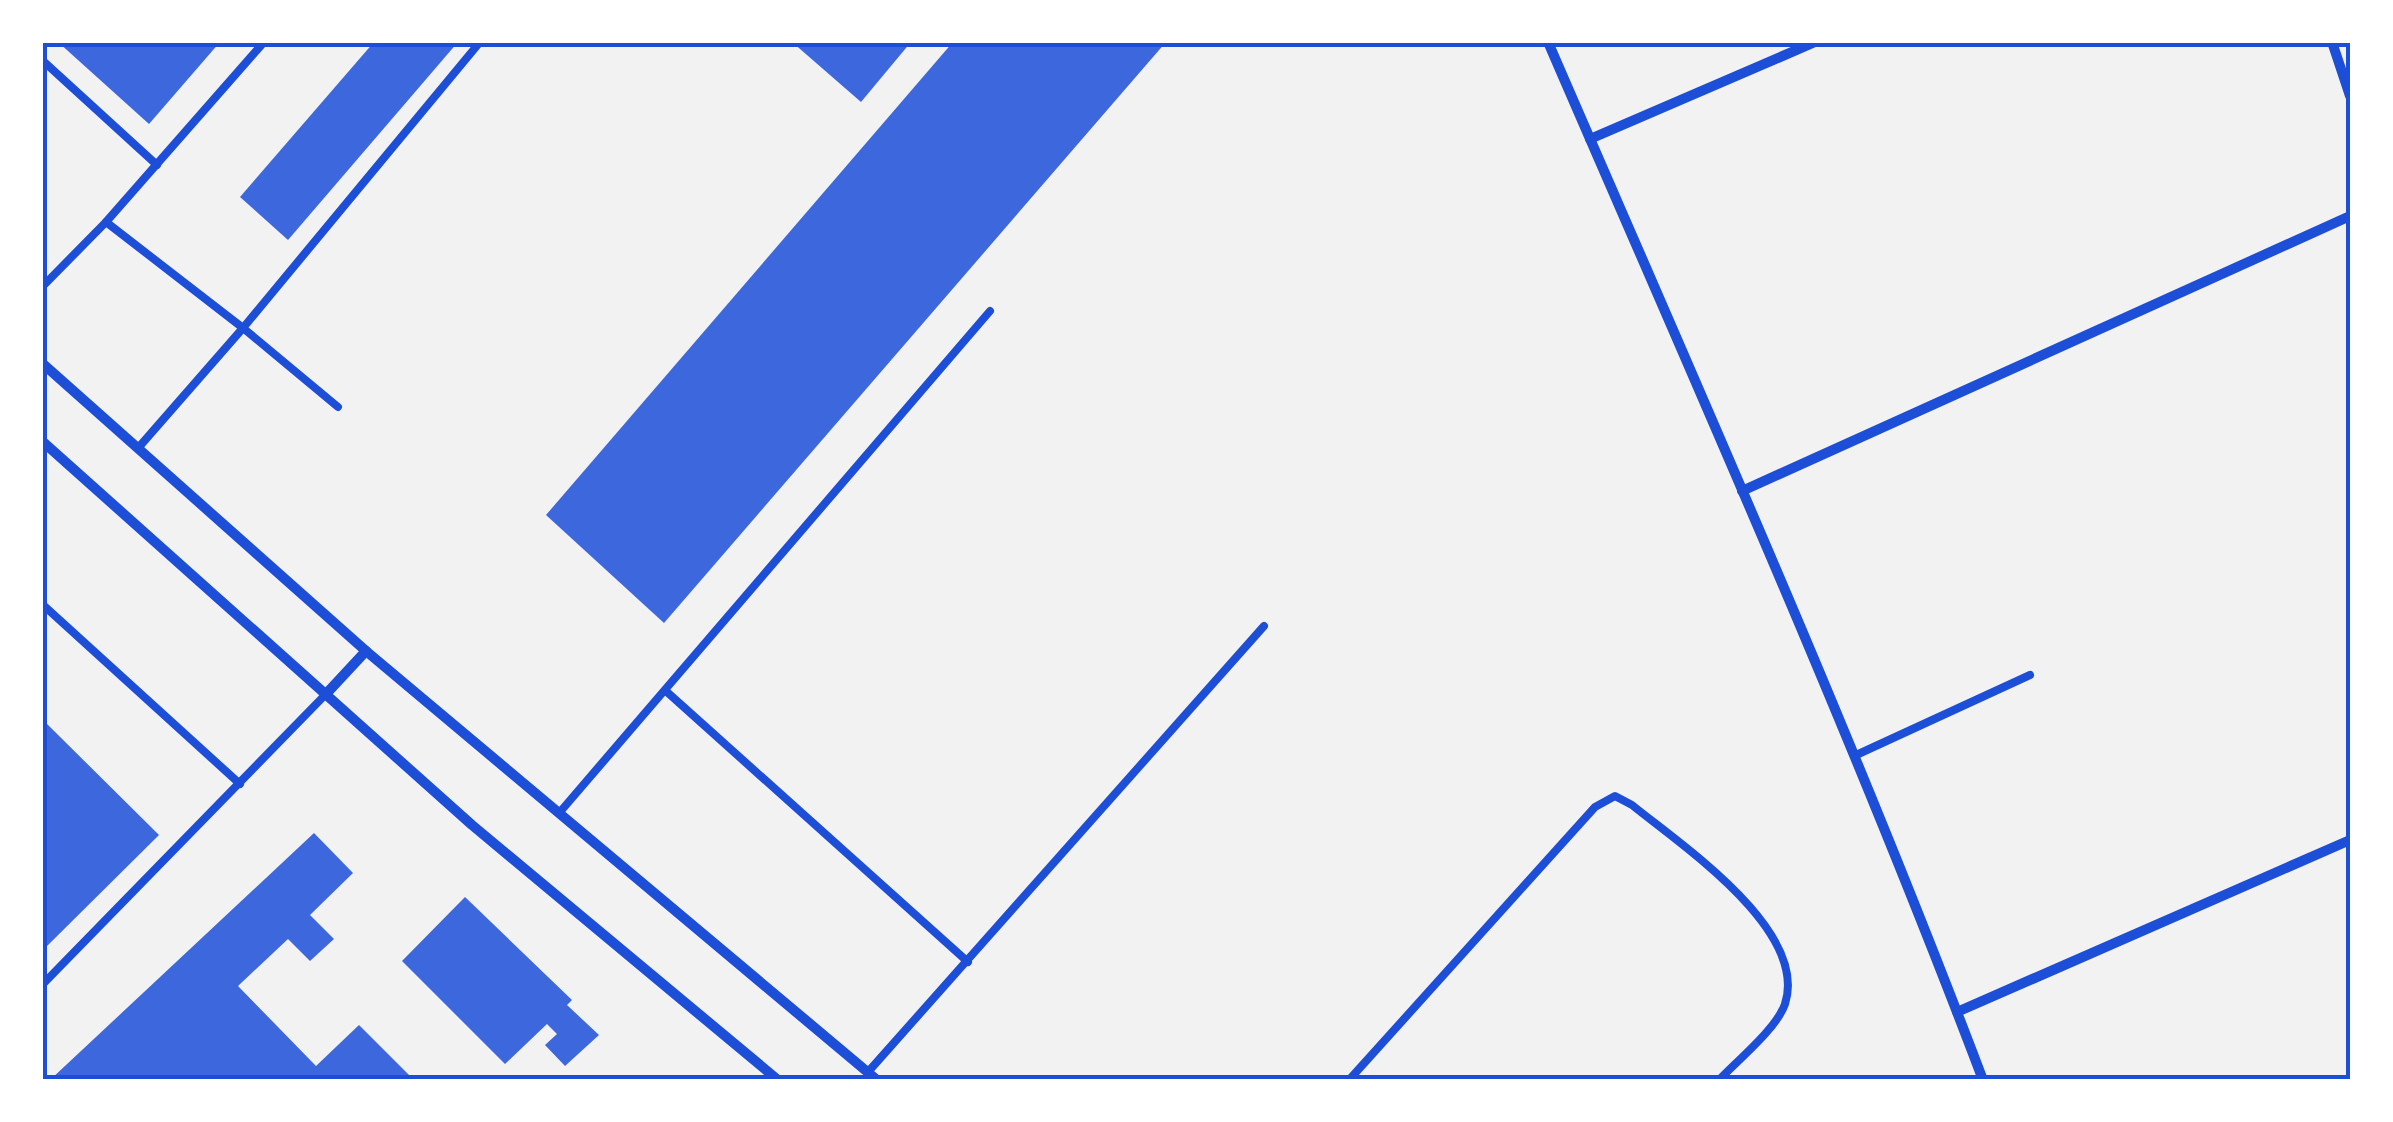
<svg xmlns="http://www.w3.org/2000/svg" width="2393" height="1122" font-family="'DM Sans',sans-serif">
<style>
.building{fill:#3d67dc}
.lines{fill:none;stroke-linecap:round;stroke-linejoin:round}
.service{stroke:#1d4ed8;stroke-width:8}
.minor{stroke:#1d4ed8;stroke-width:10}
.neatline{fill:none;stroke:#1d4ed8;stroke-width:4}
</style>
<rect width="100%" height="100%" fill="#f2f2f2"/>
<!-- building -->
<g class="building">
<path d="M 58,42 L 220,42 L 149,124 Z"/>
<path d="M 374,42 L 458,42 L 288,240 L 240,197 Z"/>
<path d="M 792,42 L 911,42 L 861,102 Z"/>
<path d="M 953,42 L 1166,42 L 664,623 L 546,515 Z"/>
<path d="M 42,719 L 159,835 L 42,951 Z"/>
<path d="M 314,833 L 353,873 L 310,915 L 334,939 L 310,961 L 288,939 L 238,986 L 316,1066 L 359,1025 L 414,1080 L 50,1080 Z"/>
<path d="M 465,897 L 572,1000 L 567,1005 L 599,1035 L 565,1066 L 545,1045 L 557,1034 L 547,1024 L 505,1064 L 402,961 Z"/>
</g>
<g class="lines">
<!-- service -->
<g class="service">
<path d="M 42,60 L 157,165"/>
<path d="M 106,222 L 243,328 L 338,407"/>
<path d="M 42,287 L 106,222 L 264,42"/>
<path d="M 139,447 L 243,328 L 480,42"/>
<path d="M 42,604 L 240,784"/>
<path d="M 667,692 L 968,962"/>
<path d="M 1854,756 L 2030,675"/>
<path d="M 560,812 L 990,311"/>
<path d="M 42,985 L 326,694"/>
<path d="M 868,1072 L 1264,626"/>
<path d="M 1349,1080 L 1595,807 L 1615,796 L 1632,805 C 1681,845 1809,930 1785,1004 C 1777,1028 1738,1060 1719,1080"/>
</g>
<!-- minor -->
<g class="minor">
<path d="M 1548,42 C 1697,386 1850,729 1983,1080"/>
<path d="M 2332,42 L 2350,96"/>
<path d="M 1590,139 L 1815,42"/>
<path d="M 42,363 L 366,651 L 877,1080"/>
<path d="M 42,441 L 472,825 L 778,1080"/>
<path d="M 1742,491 L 2350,216"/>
<path d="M 326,694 L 366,651"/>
<path d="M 1957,1012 L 2350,840"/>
</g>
</g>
<!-- border -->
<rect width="2393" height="1122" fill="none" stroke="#ffffff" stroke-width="90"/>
<rect x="45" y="45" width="2303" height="1032" class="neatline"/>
</svg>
